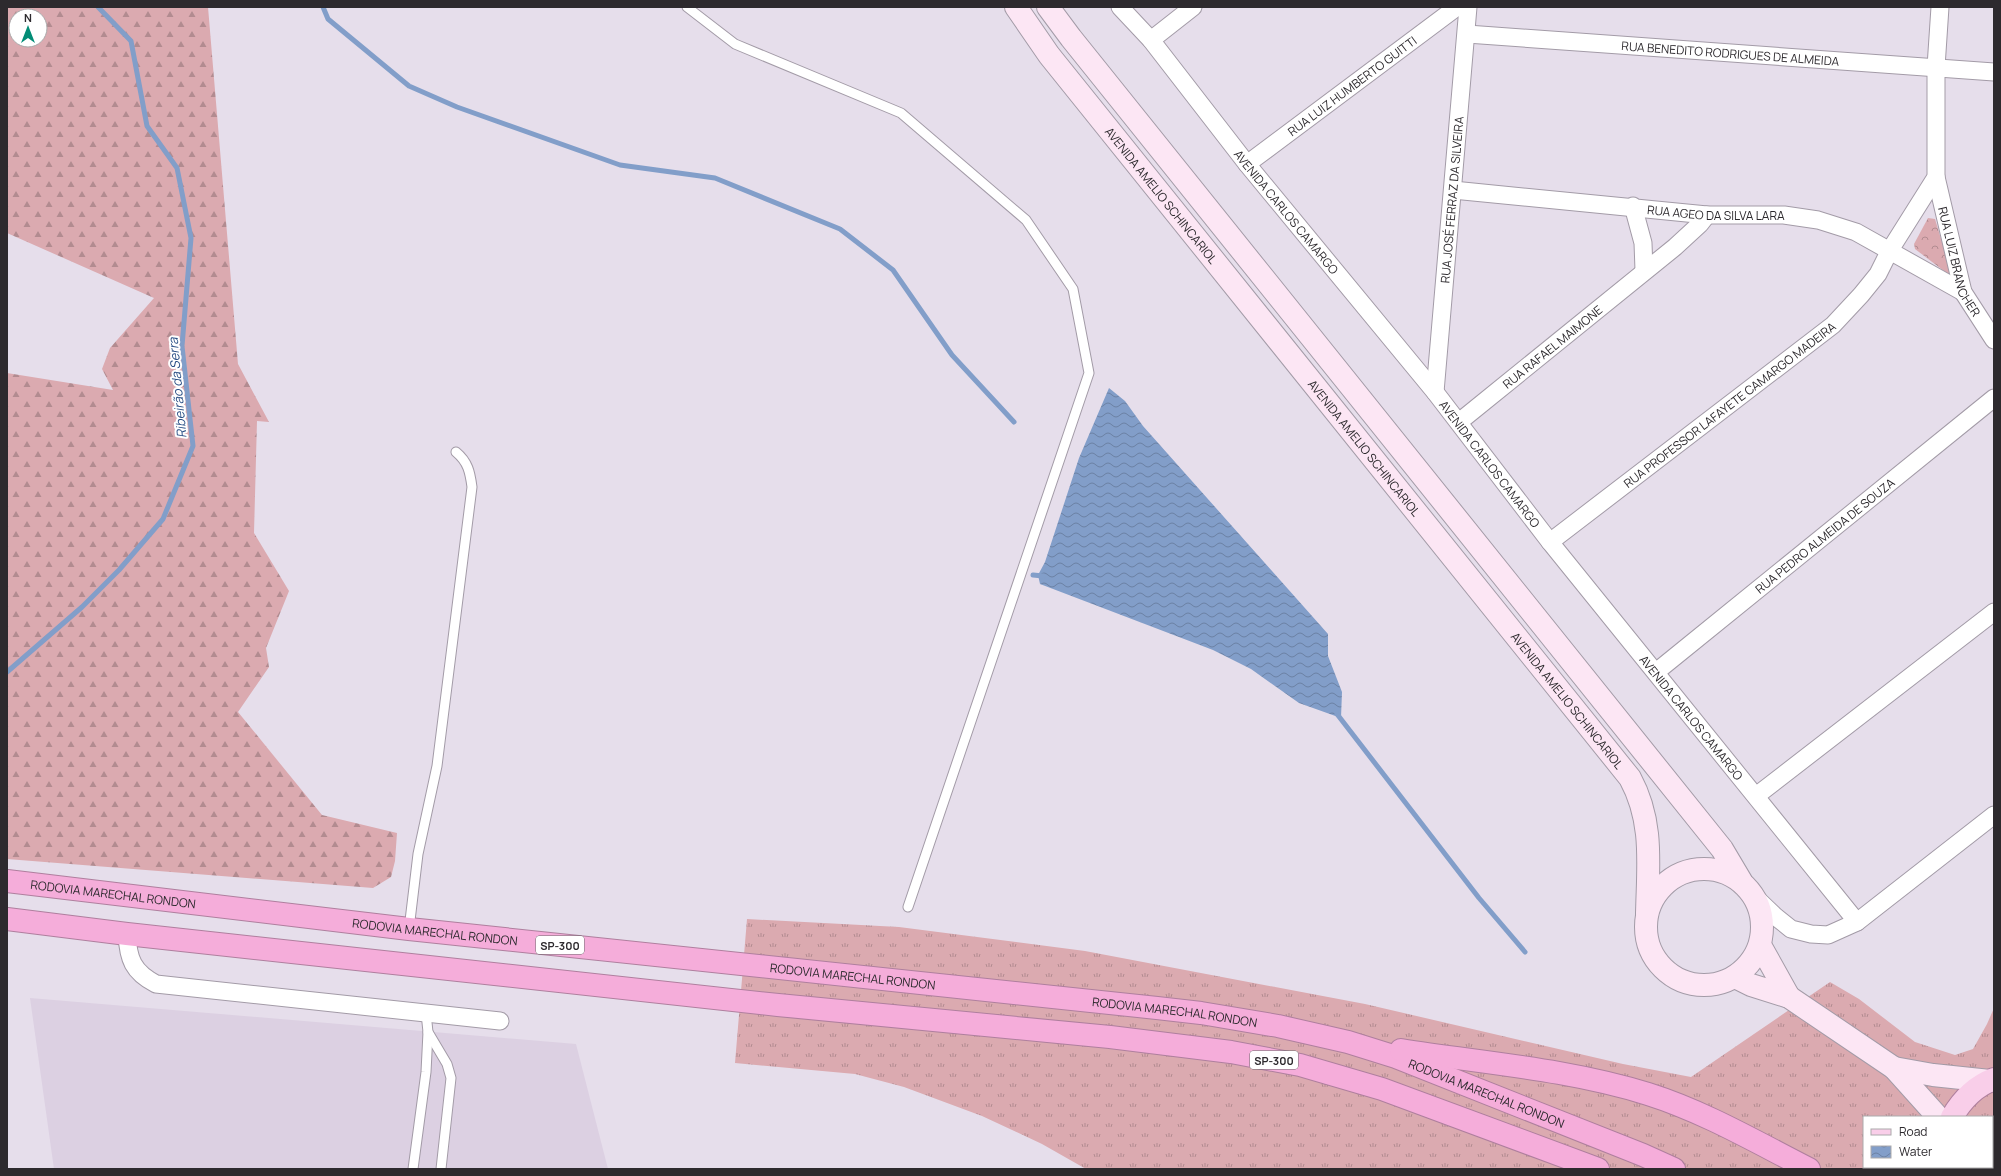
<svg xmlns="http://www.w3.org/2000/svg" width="2001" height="1176" font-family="Manrope,sans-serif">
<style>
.built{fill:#dcd0e2}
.grass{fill:url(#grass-tufts);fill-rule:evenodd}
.forest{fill:url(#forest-firs);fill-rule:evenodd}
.park{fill:url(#park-crowns)}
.water{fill:url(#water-waves)}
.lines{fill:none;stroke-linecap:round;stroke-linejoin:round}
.stream{stroke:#829ec9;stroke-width:5}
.lane-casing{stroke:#a39ba7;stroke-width:11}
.street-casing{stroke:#a39ba7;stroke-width:19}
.secondary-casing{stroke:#a39ba7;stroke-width:24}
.primary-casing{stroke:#af7f9e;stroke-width:24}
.highway-casing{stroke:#af7f9e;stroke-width:24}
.lane{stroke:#fff;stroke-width:9}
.street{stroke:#fff;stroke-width:17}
.secondary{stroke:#fce6f4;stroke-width:22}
.primary{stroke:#f9cee9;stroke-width:22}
.highway{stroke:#f5adda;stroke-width:22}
.labels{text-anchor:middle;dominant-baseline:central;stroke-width:4;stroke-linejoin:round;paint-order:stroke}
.shield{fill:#fff;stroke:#6c6a6d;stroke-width:1}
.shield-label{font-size:11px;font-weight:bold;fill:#2d2a2e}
.street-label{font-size:12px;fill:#2d2a2e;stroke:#fff}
.water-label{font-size:13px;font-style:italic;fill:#2a4f85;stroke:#fff}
</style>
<defs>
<pattern id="grass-tufts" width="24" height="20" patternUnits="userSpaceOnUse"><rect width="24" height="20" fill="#dbaab0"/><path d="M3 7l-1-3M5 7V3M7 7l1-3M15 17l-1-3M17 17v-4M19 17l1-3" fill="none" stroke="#b28b90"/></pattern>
<pattern id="forest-firs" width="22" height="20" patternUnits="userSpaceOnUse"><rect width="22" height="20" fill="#dbaab0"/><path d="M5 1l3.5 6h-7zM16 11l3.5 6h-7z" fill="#b28b90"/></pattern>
<pattern id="park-crowns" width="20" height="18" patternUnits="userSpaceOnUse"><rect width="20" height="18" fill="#dbaab0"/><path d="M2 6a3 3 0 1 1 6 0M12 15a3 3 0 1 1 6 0" fill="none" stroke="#b28b90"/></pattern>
<pattern id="water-waves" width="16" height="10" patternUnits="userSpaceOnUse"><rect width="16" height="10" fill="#829ec9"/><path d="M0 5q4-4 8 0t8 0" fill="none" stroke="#6b81a4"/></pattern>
</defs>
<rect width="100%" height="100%" fill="#e6deeb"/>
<!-- built -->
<path class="built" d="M 30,998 L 576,1044 L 608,1169 L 54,1169 Z"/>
<!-- grass -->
<path class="grass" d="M 747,919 L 899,927 L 1085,951 L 1365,1004 L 1623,1064 L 1691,1077 L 1830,982 L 1859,999 L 1915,1042 L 1955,1055 L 1973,1049 L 1987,1024 L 1994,1008 L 1994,1169 L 1086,1169 L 1042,1144 L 982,1116 L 904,1087 L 855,1074 L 735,1063 ZM 1864,1117 L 1992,1117 L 1992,1167 L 1864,1167 Z"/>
<!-- forest -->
<path class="forest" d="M 7,7 L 208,7 L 238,364 L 269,422 L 257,421 L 254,533 L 289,591 L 266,648 L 269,667 L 238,712 L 322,815 L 397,833 L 395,861 L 391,877 L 373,888 L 7,859 L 7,373 L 113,390 L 102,369 L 110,348 L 154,298 L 7,233 ZM 16,16 L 40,16 L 40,40 L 16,40 Z"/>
<!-- park -->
<path class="park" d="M 1928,218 L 1935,219 L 1951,272 L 1948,274 L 1915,249 L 1914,244 Z"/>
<!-- water -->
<path class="water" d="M 1109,388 L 1125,401 L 1143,426 L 1328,634 L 1328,656 L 1342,692 L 1341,718 L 1299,703 L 1251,669 L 1213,650 L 1040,584 L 1038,575 L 1045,562 L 1079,458 Z"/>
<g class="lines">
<!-- stream -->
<g class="stream">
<path d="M 323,7 L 328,19 L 409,86 L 457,107 L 620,165 L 715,178 L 840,229 L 893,270 L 952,355 L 1014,422"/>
<path d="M 1033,575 L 1043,576"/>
<path d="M 7,672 L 82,607 L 119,570 L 163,519 L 193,446 L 182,346 L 191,238 L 177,168 L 147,126 L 131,41 L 98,7"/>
<path d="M 1337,714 L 1479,898 L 1525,952"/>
</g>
<!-- lane casing -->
<g class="lane-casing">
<g id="lane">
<path d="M 687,7 L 735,44 L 901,113 L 1026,220 L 1073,289 L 1089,373 L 908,907"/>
<path d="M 409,929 L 418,854 L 437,766 L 472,487 C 470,472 468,462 456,452"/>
<path d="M 426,1013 L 428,1032 L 447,1064 L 451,1078 L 441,1169"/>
<path d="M 413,1169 L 426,1072 L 428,1032"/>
</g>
</g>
<!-- street casing -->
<g class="street-casing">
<g id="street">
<path id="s1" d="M 1120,7 L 1151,40 L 1247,164 L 1435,392 L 1550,542 L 1857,922"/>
<path id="s2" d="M 1467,34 L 1994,72"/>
<path d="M 1151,40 L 1193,7"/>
<path id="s3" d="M 1247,164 L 1457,7"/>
<path id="s4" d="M 1936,177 L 1963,292 L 1994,340"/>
<path id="s5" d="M 1453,190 L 1707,215 L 1784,215 L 1818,220 L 1856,232 L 1963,292"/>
<path d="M 1633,206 L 1643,243 L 1644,270"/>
<path id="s6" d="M 1435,392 L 1468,7"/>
<path id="s7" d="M 1459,422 L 1675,247 L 1700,224 L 1707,215"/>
<path id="s8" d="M 1550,542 L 1833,325 L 1861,295 L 1878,274 L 1890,250 L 1936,177 L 1936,67 L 1940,7"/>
<path id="s9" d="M 1656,672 L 1994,398"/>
<path d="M 1756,796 L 1994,612"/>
<path d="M 1754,896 L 1776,917 L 1791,929 L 1811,934 L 1828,935 L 1857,922 L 1994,815"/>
<path d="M 127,934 C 128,959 133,972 156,984 L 500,1021"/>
</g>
</g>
<!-- secondary casing -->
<g class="secondary-casing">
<g id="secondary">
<path id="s10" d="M 1016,7 L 1049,55 L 1630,778 C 1654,822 1648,865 1647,914"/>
<path d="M 1048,7 L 1071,38 L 1722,849 L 1741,881"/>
<circle cx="1704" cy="927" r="58"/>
<path d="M 1760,945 L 1789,997"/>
<path d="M 1735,977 L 1751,985 L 1789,997 L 1894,1068 L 1938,1117"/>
<path d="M 1894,1068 L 1933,1075 L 1990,1081"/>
</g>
</g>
<!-- primary casing -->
<g class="primary-casing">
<g id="primary">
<path d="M 1952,1117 C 1962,1100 1975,1086 1994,1079"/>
<path d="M 1947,1167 L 1947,1169"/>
</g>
</g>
<!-- highway casing -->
<g class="highway-casing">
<g id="highway">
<path id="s11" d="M 7,881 L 409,929 L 1157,1008 L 1201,1013 L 1278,1026 L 1348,1042 L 1396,1057 L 1643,1155 L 1674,1169"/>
<path d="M 7,919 L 127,934 L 778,1005 L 1110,1037 L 1231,1052 L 1300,1065 L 1382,1089 L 1598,1169"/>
<path d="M 1401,1050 C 1483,1063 1568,1069 1648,1094 C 1705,1112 1756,1142 1809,1169"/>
<path d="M 1925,1169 L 1928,1167"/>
</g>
</g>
<!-- lane -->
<use href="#lane" class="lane"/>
<!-- street -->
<use href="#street" class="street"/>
<!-- secondary -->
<use href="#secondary" class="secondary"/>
<!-- primary -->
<use href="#primary" class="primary"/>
<!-- highway -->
<use href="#highway" class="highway"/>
</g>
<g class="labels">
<!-- shield labels -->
<g class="shield">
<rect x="536" y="936" width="48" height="18" rx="3"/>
<rect x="1250" y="1051" width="48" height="18" rx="3"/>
</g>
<g class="shield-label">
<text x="560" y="945">SP-300</text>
<text x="1274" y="1060">SP-300</text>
</g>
<!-- street labels -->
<g class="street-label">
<text stroke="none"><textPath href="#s2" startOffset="264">RUA BENEDITO RODRIGUES DE ALMEIDA</textPath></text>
<text stroke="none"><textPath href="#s3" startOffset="131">RUA LUIZ HUMBERTO GUITTI</textPath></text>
<text stroke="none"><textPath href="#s10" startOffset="238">AVENIDA AMELIO SCHINCARIOL</textPath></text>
<text stroke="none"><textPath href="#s6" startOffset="193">RUA JOSÉ FERRAZ DA SILVEIRA</textPath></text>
<text stroke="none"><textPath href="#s1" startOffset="264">AVENIDA CARLOS CAMARGO</textPath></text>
<text stroke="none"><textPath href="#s5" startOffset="264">RUA AGEO DA SILVA LARA</textPath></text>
<text stroke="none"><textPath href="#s4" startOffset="88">RUA LUIZ BRANCHER</textPath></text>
<text stroke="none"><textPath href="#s7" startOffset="120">RUA RAFAEL MAIMONE</textPath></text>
<text stroke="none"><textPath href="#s8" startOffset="226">RUA PROFESSOR LAFAYETE CAMARGO MADEIRA</textPath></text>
<text stroke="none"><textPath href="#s10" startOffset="562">AVENIDA AMELIO SCHINCARIOL</textPath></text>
<text stroke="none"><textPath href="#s1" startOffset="588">AVENIDA CARLOS CAMARGO</textPath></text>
<text stroke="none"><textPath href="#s9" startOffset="217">RUA PEDRO ALMEIDA DE SOUZA</textPath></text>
<text stroke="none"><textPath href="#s10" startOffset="886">AVENIDA AMELIO SCHINCARIOL</textPath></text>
<text stroke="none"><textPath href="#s1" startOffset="912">AVENIDA CARLOS CAMARGO</textPath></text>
<text stroke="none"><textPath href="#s11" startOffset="107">RODOVIA MARECHAL RONDON</textPath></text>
<text stroke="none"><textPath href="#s11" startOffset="431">RODOVIA MARECHAL RONDON</textPath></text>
<text stroke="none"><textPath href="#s11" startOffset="851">RODOVIA MARECHAL RONDON</textPath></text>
<text stroke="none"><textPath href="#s11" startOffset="1175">RODOVIA MARECHAL RONDON</textPath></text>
<text stroke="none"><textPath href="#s11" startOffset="1499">RODOVIA MARECHAL RONDON</textPath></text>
</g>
<!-- water labels -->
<g class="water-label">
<text transform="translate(177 388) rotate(-95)">Ribeirão da Serra</text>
</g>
</g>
<!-- border -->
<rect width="2001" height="1176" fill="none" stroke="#2d2a2e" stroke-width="16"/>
<!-- legend -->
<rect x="1863" y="1116" width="130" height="52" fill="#ffffff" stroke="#abaaab"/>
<rect x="1871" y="1129" width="20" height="6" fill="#f9cee9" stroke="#abaaab"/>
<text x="1899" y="1136" font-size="12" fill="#2d2a2e">Road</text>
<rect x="1871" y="1146" width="20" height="12" fill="url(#water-waves)" stroke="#abaaab"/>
<text x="1899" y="1156" font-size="12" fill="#2d2a2e">Water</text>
<!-- north arrow -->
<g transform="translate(28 28)"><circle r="19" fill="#ffffff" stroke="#abaaab"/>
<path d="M0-3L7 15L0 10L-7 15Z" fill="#028d76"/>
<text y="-6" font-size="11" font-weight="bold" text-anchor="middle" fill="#2d2a2e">N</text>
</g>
</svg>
